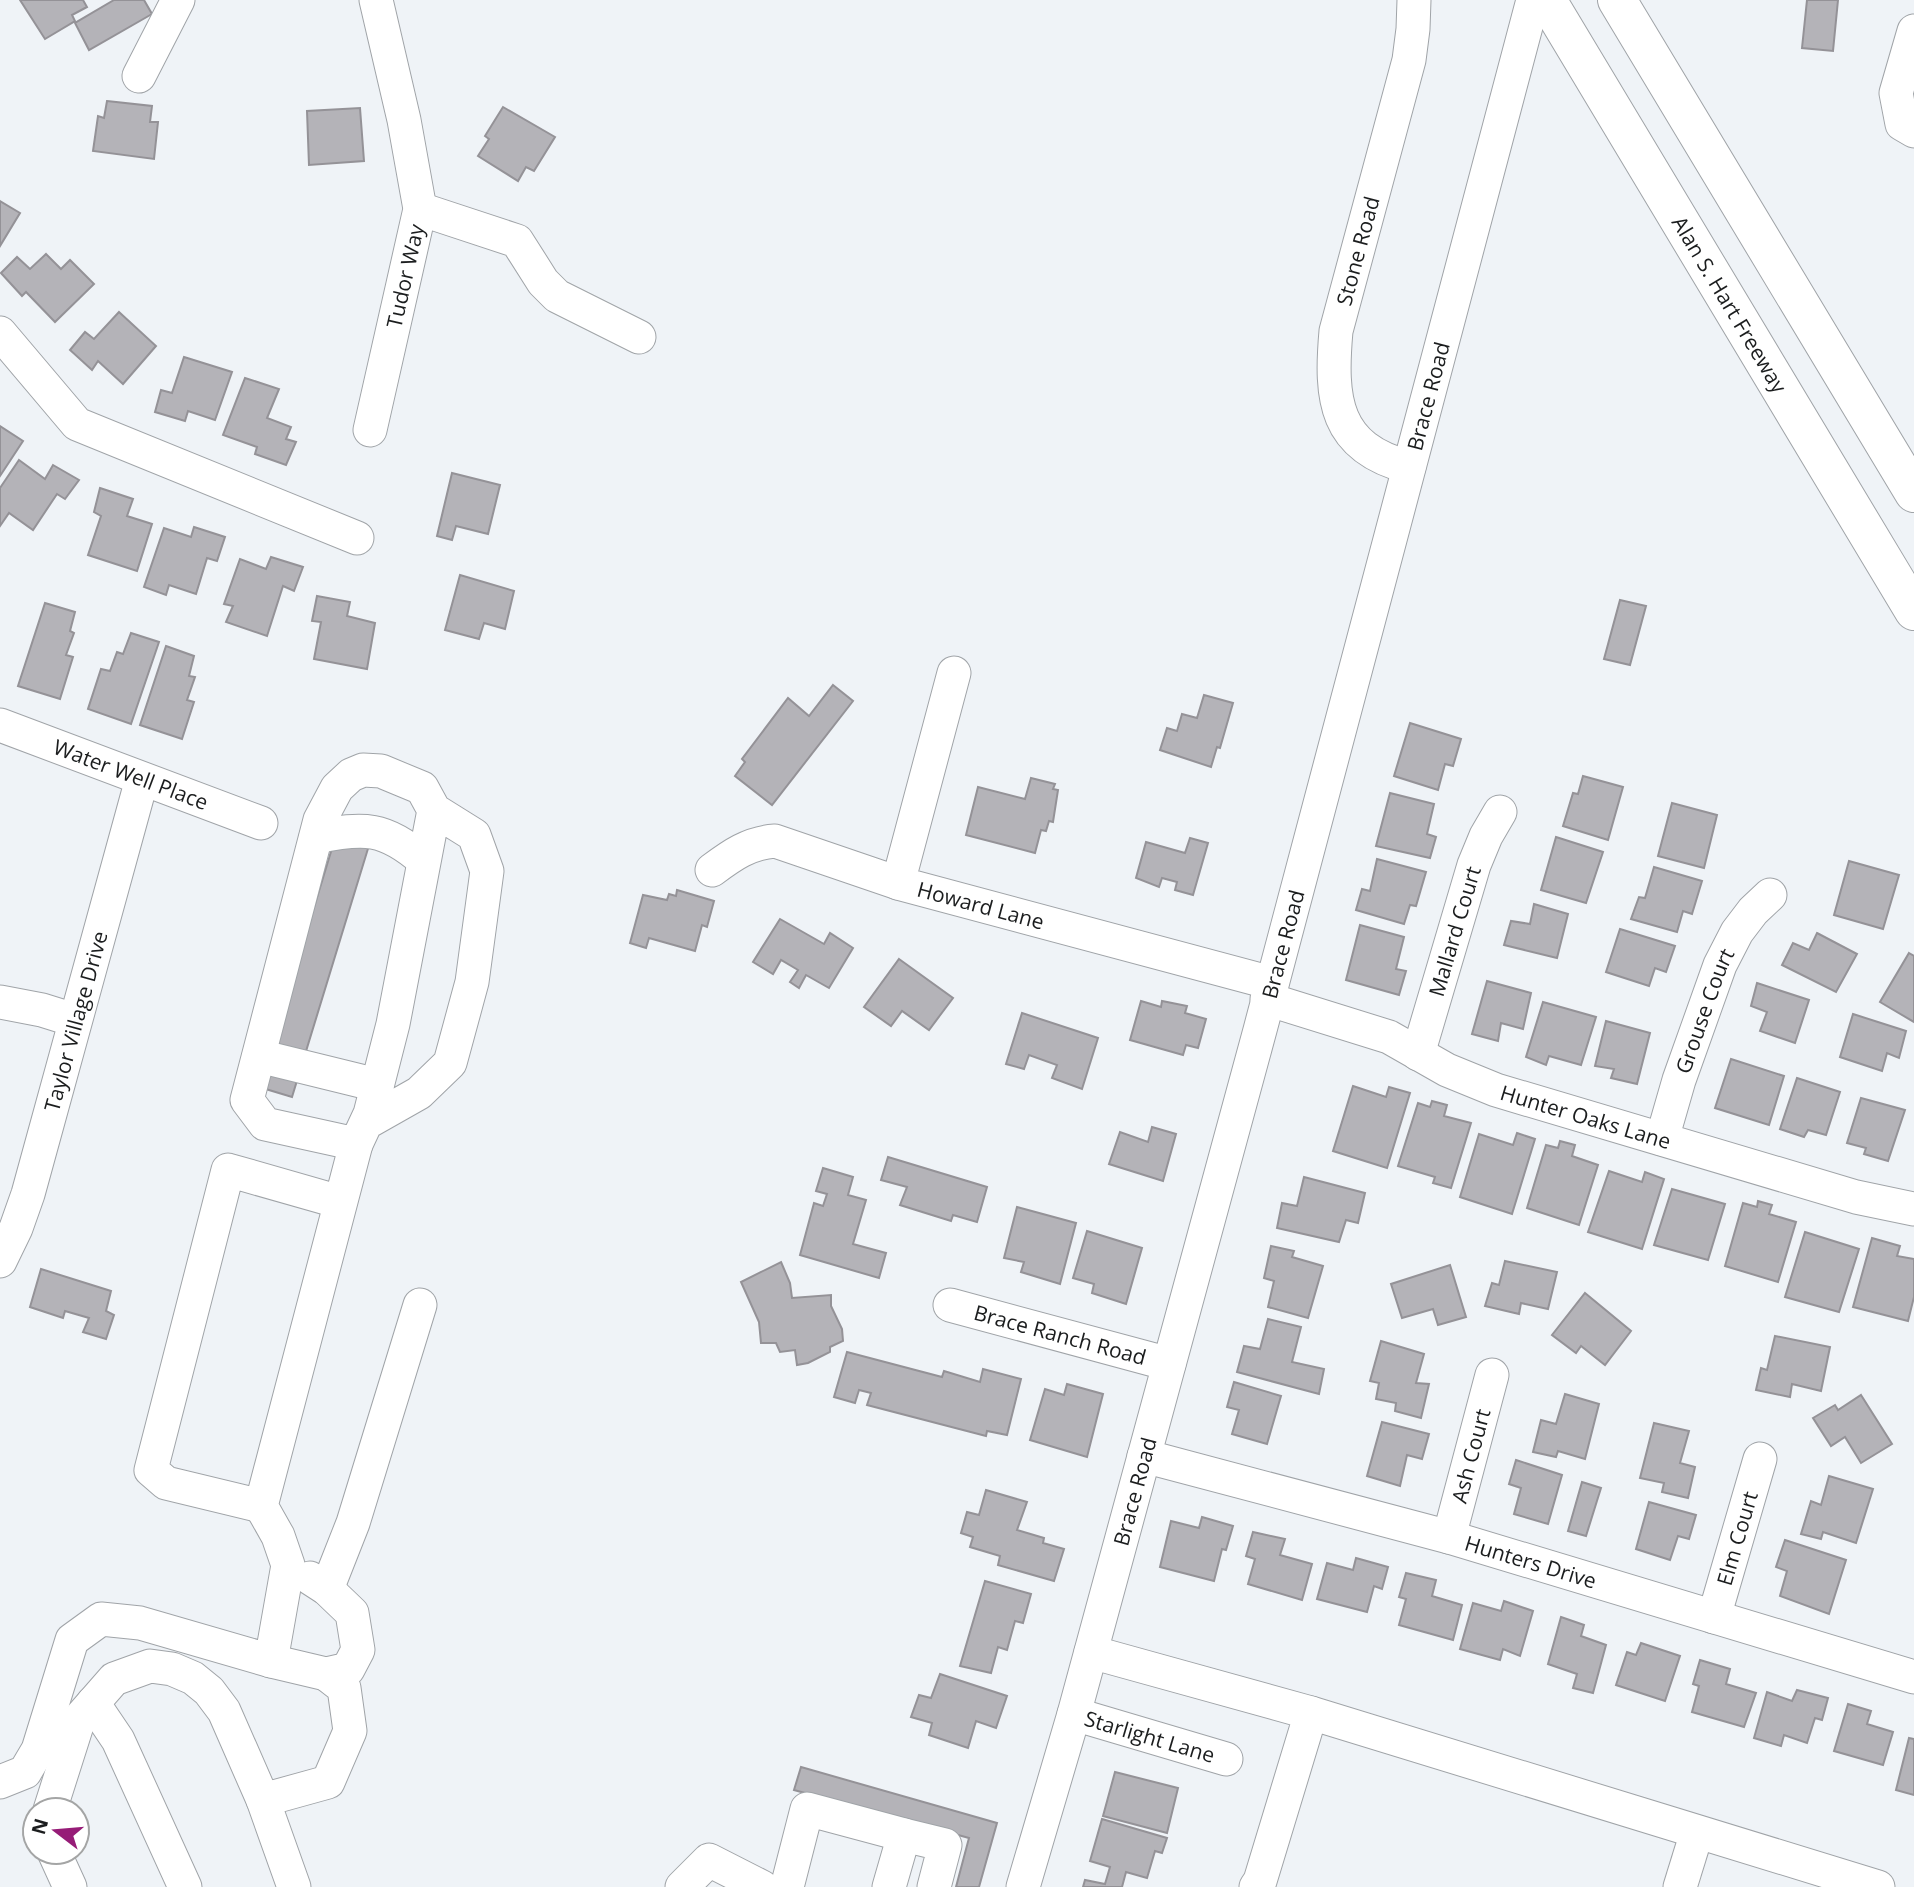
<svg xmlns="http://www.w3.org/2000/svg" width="1914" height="1887" font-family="'Open Sans',sans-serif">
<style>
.building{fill:#b4b3b8;stroke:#949297;stroke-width:2}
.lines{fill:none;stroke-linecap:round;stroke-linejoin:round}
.minor-casing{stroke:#a0a4a8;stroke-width:35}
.highway-casing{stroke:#a0a4a8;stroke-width:40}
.minor{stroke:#fff;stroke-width:33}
.highway{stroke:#fff;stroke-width:38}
.labels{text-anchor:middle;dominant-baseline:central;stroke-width:6;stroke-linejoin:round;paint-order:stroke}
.street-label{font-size:21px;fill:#1b1d1e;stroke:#fff}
</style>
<rect width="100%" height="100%" fill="#eff3f7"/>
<!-- building -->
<g class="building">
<path d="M 20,0 L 83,0 L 87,7 L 72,15 L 75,21 L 45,39 Z"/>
<path d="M 114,0 L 144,0 L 152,14 L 89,50 L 75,23 Z"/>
<path d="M 1807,0 L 1838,0 L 1833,51 L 1802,48 Z"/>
<path d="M 107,101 L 152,106 L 150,122 L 158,122 L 154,159 L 93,151 L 98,116 L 104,118 Z"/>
<path d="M 503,107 L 555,137 L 534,171 L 526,167 L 518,181 L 478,156 L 489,139 L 485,136 Z"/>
<path d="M 360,108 L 364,161 L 309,165 L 307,111 Z"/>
<path d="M 0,201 L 20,213 L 0,246 Z"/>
<path d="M 46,254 L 61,269 L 70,260 L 94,284 L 55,322 L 26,292 L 22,296 L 1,273 L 17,257 L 30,269 Z"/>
<path d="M 119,312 L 156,346 L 123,384 L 98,361 L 92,370 L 70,350 L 85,332 L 94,339 Z"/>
<path d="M 184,357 L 232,372 L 215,420 L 188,411 L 185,421 L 155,412 L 161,390 L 172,393 Z"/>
<path d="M 245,378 L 279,389 L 267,418 L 291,427 L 286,439 L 296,442 L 286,465 L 255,454 L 257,447 L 223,435 Z"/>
<path d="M 0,426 L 23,441 L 0,476 Z"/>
<path d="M 19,460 L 45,479 L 53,465 L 79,480 L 65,499 L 57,494 L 33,530 L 9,513 L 0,526 L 0,488 Z"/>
<path d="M 452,473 L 500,485 L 488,534 L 456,526 L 452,540 L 437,536 Z"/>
<path d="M 100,488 L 133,499 L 127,516 L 152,524 L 137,571 L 88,555 L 101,516 L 94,512 Z"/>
<path d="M 194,527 L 225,537 L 217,561 L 207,558 L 196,594 L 169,585 L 166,595 L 144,587 L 164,528 L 191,537 Z"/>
<path d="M 271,557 L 303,567 L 294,591 L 283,586 L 267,636 L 226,622 L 233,606 L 224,604 L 240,559 L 266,569 Z"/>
<path d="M 460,575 L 514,591 L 505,629 L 484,623 L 479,639 L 445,630 Z"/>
<path d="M 317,596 L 350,602 L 347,616 L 375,623 L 367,669 L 314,659 L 321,622 L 312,621 Z"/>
<path d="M 1620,600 L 1646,606 L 1630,665 L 1604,659 Z"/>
<path d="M 45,603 L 75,612 L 70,631 L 74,633 L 66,655 L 73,657 L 60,699 L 18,686 Z"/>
<path d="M 131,633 L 159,642 L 131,724 L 88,709 L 101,669 L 110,671 L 117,652 L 123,654 Z"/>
<path d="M 166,646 L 194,656 L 189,676 L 195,677 L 187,700 L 194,702 L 182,739 L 140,725 Z"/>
<path d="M 833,685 L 853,701 L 772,805 L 735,776 L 745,762 L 742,759 L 788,698 L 809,716 Z"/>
<path d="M 1204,695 L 1233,703 L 1220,748 L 1217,747 L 1211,767 L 1160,750 L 1167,728 L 1177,731 L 1182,714 L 1197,718 Z"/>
<path d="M 1410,723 L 1461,739 L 1453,766 L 1445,764 L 1438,790 L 1394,776 Z"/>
<path d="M 1583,776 L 1623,787 L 1608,840 L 1563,826 L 1573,793 L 1578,794 Z"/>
<path d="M 1031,778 L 1055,784 L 1053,789 L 1058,790 L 1053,822 L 1049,821 L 1046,831 L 1041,830 L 1035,853 L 966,835 L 978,787 L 1025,799 Z"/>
<path d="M 1390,793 L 1434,804 L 1427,834 L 1436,837 L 1430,858 L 1376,846 Z"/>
<path d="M 1672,803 L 1717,815 L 1704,868 L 1658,856 Z"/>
<path d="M 341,819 L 374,829 L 292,1097 L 259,1087 Z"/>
<path d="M 1556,837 L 1603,852 L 1586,903 L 1541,890 Z"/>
<path d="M 1190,838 L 1208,843 L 1193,895 L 1175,890 L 1177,882 L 1162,878 L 1159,887 L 1136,878 L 1146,842 L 1185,853 Z"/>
<path d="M 1377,859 L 1426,872 L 1416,906 L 1410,905 L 1404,924 L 1356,910 L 1362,889 L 1370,891 Z"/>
<path d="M 1849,861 L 1899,875 L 1883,929 L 1834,915 Z"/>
<path d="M 1654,867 L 1702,881 L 1692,914 L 1683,911 L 1677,932 L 1631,919 L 1639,897 L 1645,898 Z"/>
<path d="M 677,890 L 714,901 L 707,927 L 702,925 L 695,951 L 649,938 L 646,948 L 630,943 L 643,895 L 667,900 L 669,894 L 676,896 Z"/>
<path d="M 1534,904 L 1568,914 L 1557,958 L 1504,945 L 1511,921 L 1530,924 Z"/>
<path d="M 780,919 L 824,944 L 830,933 L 853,948 L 829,988 L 806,975 L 799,988 L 790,982 L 798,970 L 781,960 L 773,974 L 753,962 Z"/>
<path d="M 1360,925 L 1404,937 L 1396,969 L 1406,971 L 1399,995 L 1346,980 Z"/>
<path d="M 1620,929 L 1675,946 L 1666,972 L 1655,968 L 1649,986 L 1606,972 Z"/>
<path d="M 1817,933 L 1857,954 L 1836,992 L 1782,965 L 1793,943 L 1809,950 Z"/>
<path d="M 1909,953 L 1914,956 L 1914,1022 L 1880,1002 Z"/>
<path d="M 899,959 L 953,998 L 929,1030 L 902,1011 L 891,1026 L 864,1007 Z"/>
<path d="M 1487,981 L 1531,993 L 1523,1029 L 1501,1023 L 1498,1041 L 1472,1034 Z"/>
<path d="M 1757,983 L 1809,1000 L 1795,1043 L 1760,1031 L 1767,1012 L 1751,1006 Z"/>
<path d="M 1141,1001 L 1161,1007 L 1162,1001 L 1187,1006 L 1185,1013 L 1206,1019 L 1198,1048 L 1186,1045 L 1183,1055 L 1130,1040 Z"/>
<path d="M 1543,1002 L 1596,1017 L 1581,1065 L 1549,1056 L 1546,1065 L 1526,1057 Z"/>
<path d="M 1022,1013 L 1098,1038 L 1082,1089 L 1052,1078 L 1057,1065 L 1029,1055 L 1024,1069 L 1006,1064 Z"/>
<path d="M 1853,1014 L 1906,1031 L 1899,1058 L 1887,1053 L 1882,1071 L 1840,1057 Z"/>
<path d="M 1606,1021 L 1650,1033 L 1637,1084 L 1611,1078 L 1614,1069 L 1595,1066 Z"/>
<path d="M 1731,1059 L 1784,1076 L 1769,1125 L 1715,1108 Z"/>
<path d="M 1797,1078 L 1840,1092 L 1826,1135 L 1808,1130 L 1804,1137 L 1780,1129 Z"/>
<path d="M 1353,1086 L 1386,1097 L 1389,1087 L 1410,1093 L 1387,1168 L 1333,1151 Z"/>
<path d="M 1861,1098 L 1905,1110 L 1888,1161 L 1864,1154 L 1866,1148 L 1847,1143 Z"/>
<path d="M 1432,1101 L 1447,1105 L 1444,1116 L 1471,1123 L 1451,1188 L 1433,1183 L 1435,1177 L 1398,1166 L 1418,1103 L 1430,1107 Z"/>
<path d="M 1152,1127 L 1176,1134 L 1163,1181 L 1109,1164 L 1120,1132 L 1148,1142 Z"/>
<path d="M 1517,1133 L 1535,1139 L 1512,1214 L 1460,1197 L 1479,1134 L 1513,1145 Z"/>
<path d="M 1560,1141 L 1575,1145 L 1572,1156 L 1598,1165 L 1579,1225 L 1527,1208 L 1546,1145 L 1558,1148 Z"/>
<path d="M 888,1157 L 987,1187 L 977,1222 L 953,1215 L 951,1221 L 900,1205 L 907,1187 L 881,1180 Z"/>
<path d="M 823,1168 L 853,1177 L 848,1195 L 866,1200 L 853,1244 L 886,1253 L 879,1278 L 800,1255 L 814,1203 L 823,1206 L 827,1194 L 816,1191 Z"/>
<path d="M 1609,1171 L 1642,1182 L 1645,1172 L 1664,1179 L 1642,1249 L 1588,1232 Z"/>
<path d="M 1304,1177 L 1365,1193 L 1358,1223 L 1346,1220 L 1339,1242 L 1277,1228 L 1282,1203 L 1297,1206 Z"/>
<path d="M 1672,1189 L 1725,1204 L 1708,1260 L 1654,1245 Z"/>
<path d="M 1758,1201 L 1772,1205 L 1769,1214 L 1796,1222 L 1778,1282 L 1725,1266 L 1743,1203 L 1757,1207 Z"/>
<path d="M 1017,1207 L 1076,1223 L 1060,1284 L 1021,1272 L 1024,1262 L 1004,1258 Z"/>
<path d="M 1087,1231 L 1142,1248 L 1126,1304 L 1092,1293 L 1094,1284 L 1073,1278 Z"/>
<path d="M 1805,1232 L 1859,1249 L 1839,1312 L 1785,1297 Z"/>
<path d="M 1872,1238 L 1900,1246 L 1897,1256 L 1914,1259 L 1914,1297 L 1908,1321 L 1853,1307 Z"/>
<path d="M 1271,1246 L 1294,1251 L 1292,1257 L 1323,1266 L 1308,1318 L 1268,1307 L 1274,1281 L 1264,1278 Z"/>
<path d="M 1505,1261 L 1557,1272 L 1548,1309 L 1521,1303 L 1519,1314 L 1485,1306 L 1492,1283 L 1499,1285 Z"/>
<path d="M 781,1262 L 790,1283 L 792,1298 L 831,1295 L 831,1306 L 842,1329 L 843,1341 L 830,1347 L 830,1352 L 808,1363 L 797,1365 L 795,1350 L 780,1352 L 776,1343 L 761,1343 L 759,1322 L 741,1282 Z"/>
<path d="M 1450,1265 L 1466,1317 L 1438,1325 L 1433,1309 L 1402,1318 L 1391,1284 Z"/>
<path d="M 41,1269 L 111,1291 L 106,1311 L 114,1315 L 106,1339 L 83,1332 L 89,1318 L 65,1311 L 63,1318 L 30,1307 Z"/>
<path d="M 1585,1293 L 1631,1331 L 1605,1365 L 1581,1346 L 1576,1353 L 1552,1335 Z"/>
<path d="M 1268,1319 L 1301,1327 L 1292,1362 L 1324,1369 L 1319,1394 L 1237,1372 L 1244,1346 L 1260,1349 Z"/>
<path d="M 1775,1336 L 1830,1347 L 1821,1391 L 1792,1384 L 1790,1397 L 1756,1390 L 1761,1368 L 1767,1370 Z"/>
<path d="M 1381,1341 L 1424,1354 L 1416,1383 L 1429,1384 L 1421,1418 L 1395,1411 L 1396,1403 L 1376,1399 L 1379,1383 L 1370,1381 Z"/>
<path d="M 847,1352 L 942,1377 L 944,1371 L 980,1382 L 983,1369 L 1021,1379 L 1007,1435 L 987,1431 L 986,1436 L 867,1405 L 871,1393 L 859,1390 L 855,1403 L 834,1397 Z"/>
<path d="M 1234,1382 L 1281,1396 L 1267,1444 L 1232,1434 L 1239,1410 L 1227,1407 Z"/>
<path d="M 1067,1384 L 1103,1394 L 1087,1457 L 1030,1440 L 1045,1389 L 1064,1395 Z"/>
<path d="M 1565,1394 L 1599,1404 L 1585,1459 L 1558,1451 L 1556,1457 L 1533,1452 L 1541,1420 L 1556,1424 Z"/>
<path d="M 1861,1395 L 1892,1444 L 1861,1463 L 1845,1437 L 1831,1446 L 1813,1418 L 1835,1405 L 1838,1410 Z"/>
<path d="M 1382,1422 L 1429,1434 L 1422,1459 L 1407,1455 L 1400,1486 L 1367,1476 Z"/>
<path d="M 1654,1423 L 1689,1431 L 1680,1463 L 1695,1467 L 1688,1498 L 1662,1492 L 1664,1483 L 1640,1478 Z"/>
<path d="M 1516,1460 L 1562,1475 L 1548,1524 L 1514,1514 L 1521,1488 L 1509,1484 Z"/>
<path d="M 1829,1476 L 1873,1489 L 1856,1543 L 1823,1532 L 1821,1539 L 1801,1534 L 1811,1501 L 1821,1505 Z"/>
<path d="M 1582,1482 L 1601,1488 L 1586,1536 L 1568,1531 Z"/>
<path d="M 986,1490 L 1027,1502 L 1017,1530 L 1044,1538 L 1043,1543 L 1064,1549 L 1054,1581 L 998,1565 L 1000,1556 L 970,1547 L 973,1537 L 961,1533 L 967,1512 L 979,1515 Z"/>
<path d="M 1649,1502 L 1696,1515 L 1689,1539 L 1678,1536 L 1670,1560 L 1636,1549 Z"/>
<path d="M 1202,1517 L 1233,1526 L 1226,1550 L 1222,1549 L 1214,1581 L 1160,1567 L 1171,1521 L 1199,1528 Z"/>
<path d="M 1253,1532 L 1285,1539 L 1280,1555 L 1312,1564 L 1302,1600 L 1248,1584 L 1255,1559 L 1246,1556 Z"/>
<path d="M 1785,1540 L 1846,1560 L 1829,1614 L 1780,1596 L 1787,1571 L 1776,1567 Z"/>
<path d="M 1356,1558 L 1388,1567 L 1382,1589 L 1374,1586 L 1367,1612 L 1317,1599 L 1327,1563 L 1353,1570 Z"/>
<path d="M 1406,1573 L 1436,1580 L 1432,1596 L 1462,1605 L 1453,1640 L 1399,1625 L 1406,1599 L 1399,1597 Z"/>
<path d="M 985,1581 L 1031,1594 L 1023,1623 L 1015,1621 L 1007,1650 L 998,1647 L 991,1673 L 960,1666 Z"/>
<path d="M 1504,1601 L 1533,1611 L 1520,1656 L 1503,1649 L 1500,1660 L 1460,1649 L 1473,1603 L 1501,1611 Z"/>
<path d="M 1561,1617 L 1584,1625 L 1581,1636 L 1606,1645 L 1593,1693 L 1573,1688 L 1577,1674 L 1548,1664 Z"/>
<path d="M 1641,1643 L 1680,1656 L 1665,1701 L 1616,1685 L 1627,1652 L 1636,1655 Z"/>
<path d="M 1700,1660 L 1730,1669 L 1726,1684 L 1756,1693 L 1744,1727 L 1692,1712 L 1699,1686 L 1693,1684 Z"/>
<path d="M 940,1674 L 1007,1696 L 996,1728 L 976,1721 L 968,1748 L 929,1735 L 932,1723 L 911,1717 L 919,1695 L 931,1698 Z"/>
<path d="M 1797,1690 L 1828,1698 L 1822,1720 L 1815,1718 L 1807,1743 L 1784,1735 L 1781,1746 L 1754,1738 L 1767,1692 L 1792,1701 Z"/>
<path d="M 1848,1704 L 1871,1711 L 1867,1724 L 1893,1732 L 1883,1765 L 1834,1751 Z"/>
<path d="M 1909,1738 L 1914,1739 L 1914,1795 L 1896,1790 Z"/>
<path d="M 801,1767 L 997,1823 L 979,1887 L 956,1887 L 969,1838 L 794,1790 Z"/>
<path d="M 1115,1772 L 1178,1788 L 1167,1833 L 1103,1816 Z"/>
<path d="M 1102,1819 L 1167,1838 L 1162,1853 L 1155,1851 L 1147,1878 L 1126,1872 L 1122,1887 L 1083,1887 L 1085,1880 L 1105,1884 L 1110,1867 L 1090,1861 Z"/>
</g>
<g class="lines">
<!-- minor casing -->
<g class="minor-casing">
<g id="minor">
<path d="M 1914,31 L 1896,93 L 1902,124 L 1914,131"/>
<path d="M 139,76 L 178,0"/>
<path d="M 420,209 L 517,241 L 543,282 L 557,296 L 639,337"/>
<path d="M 0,333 L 77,424 L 357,538"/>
<path id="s1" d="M 370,430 L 420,209 L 404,120 L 376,0"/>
<path id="s2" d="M 1409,467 C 1334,448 1330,399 1336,331 L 1409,60 L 1413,29 L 1414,0"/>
<path id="s3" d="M 954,673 L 898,883 L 1272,983"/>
<path id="s4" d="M 0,725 L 261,823"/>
<path d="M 316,837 C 364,827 385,827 423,860"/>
<path d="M 712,870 C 732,855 749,843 775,841 L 898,883"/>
<path id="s5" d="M 1267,999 L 1389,1037 L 1447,1070 L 1496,1090 L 1856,1197 L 1914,1209"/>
<path d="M 0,1002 L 42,1010 L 74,1020"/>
<path id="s6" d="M 1418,1054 L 1474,865 L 1486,836 L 1500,812"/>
<path d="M 259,1056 L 377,1085"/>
<path d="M 366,1123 L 419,1093 L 450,1063 L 472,982 L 487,871 L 474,835 L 434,810 L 422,788 L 381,771 L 363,770 L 351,775 L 337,788 L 320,820 L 247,1100 L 265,1124 L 356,1144 L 370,1114 L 393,1024 L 434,810"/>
<path id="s7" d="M 1662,1139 L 1679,1080 L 1720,965 L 1737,932 L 1753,911 L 1770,895"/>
<path id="s8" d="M 0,1261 L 16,1228 L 28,1194 L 142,779"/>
<path id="s9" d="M 950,1305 L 1169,1364"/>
<path id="s10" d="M 1144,1456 L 1449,1537 L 1914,1677"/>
<path d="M 261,1506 L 166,1483 L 151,1470 L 228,1170 L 340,1202"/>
<path id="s11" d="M 1449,1537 L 1492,1375"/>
<path d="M 327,1589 L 353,1523 L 420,1305"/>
<path id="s12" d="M 1714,1617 L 1760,1459"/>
<path d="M 1091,1652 L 1311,1713 L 1260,1881 L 1256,1887"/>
<path d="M 271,1661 L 326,1674 L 348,1669 L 358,1650 L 352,1613 L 327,1589 L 310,1578"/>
<path d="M 93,1703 L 118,1740 L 185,1887"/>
<path d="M 1311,1713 L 1878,1887"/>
<path id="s13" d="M 1074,1714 L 1226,1759"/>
<path d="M 0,1782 L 25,1772 L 38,1750 L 72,1640 L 101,1619 L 140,1623 L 271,1661 L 288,1565 L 278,1536 L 261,1506 L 356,1144"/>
<path d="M 263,1800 L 294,1887"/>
<path d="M 50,1810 L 79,1719 L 114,1679 L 150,1666 L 172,1669 L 193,1678 L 209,1691 L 224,1711 L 263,1800 L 328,1782 L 350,1731 L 344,1688 L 326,1674"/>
<path d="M 904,1835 L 945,1845 L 934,1887"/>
<path d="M 54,1852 L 70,1887"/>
<path d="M 682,1887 L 709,1860 L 762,1887"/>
<path d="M 787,1887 L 807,1809 L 904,1835 L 889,1887"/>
<path id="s14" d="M 1023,1887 L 1074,1714 L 1260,1030 L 1533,0"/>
<path d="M 1680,1887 L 1697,1832"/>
</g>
</g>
<!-- highway casing -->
<g class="highway-casing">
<g id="highway">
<path id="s15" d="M 1547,0 L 1914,611"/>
<path d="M 1617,0 L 1914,493"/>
</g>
</g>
<!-- minor -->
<use href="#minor" class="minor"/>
<!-- highway -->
<use href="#highway" class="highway"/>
</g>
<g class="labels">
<!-- street labels -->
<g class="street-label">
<text stroke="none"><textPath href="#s2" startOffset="257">Stone Road</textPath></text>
<text stroke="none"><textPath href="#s1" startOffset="158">Tudor Way</textPath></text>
<text stroke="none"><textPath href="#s15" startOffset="355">Alan S. Hart Freeway</textPath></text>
<text stroke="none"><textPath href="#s14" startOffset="1545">Brace Road</textPath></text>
<text stroke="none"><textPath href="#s4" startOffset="140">Water Well Place</textPath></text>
<text stroke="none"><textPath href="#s3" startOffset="303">Howard Lane</textPath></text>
<text stroke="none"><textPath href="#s6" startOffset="128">Mallard Court</textPath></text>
<text stroke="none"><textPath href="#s14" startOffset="978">Brace Road</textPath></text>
<text stroke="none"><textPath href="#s7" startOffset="135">Grouse Court</textPath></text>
<text stroke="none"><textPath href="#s8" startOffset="252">Taylor Village Drive</textPath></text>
<text stroke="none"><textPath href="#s5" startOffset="341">Hunter Oaks Lane</textPath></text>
<text stroke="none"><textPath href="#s9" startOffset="114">Brace Ranch Road</textPath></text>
<text stroke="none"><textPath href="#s11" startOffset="84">Ash Court</textPath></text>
<text stroke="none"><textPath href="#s14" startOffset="411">Brace Road</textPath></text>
<text stroke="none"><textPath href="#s12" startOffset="82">Elm Court</textPath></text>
<text stroke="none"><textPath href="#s10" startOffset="401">Hunters Drive</textPath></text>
<text stroke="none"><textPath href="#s13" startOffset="79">Starlight Lane</textPath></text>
</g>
</g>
<!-- north arrow -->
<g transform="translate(56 1831) rotate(286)"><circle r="33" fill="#ffffff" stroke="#a4a5a5" stroke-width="2"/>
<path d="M0-5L12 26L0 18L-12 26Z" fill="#961c77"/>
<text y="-10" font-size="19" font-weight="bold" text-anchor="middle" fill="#1b1d1e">N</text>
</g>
</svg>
